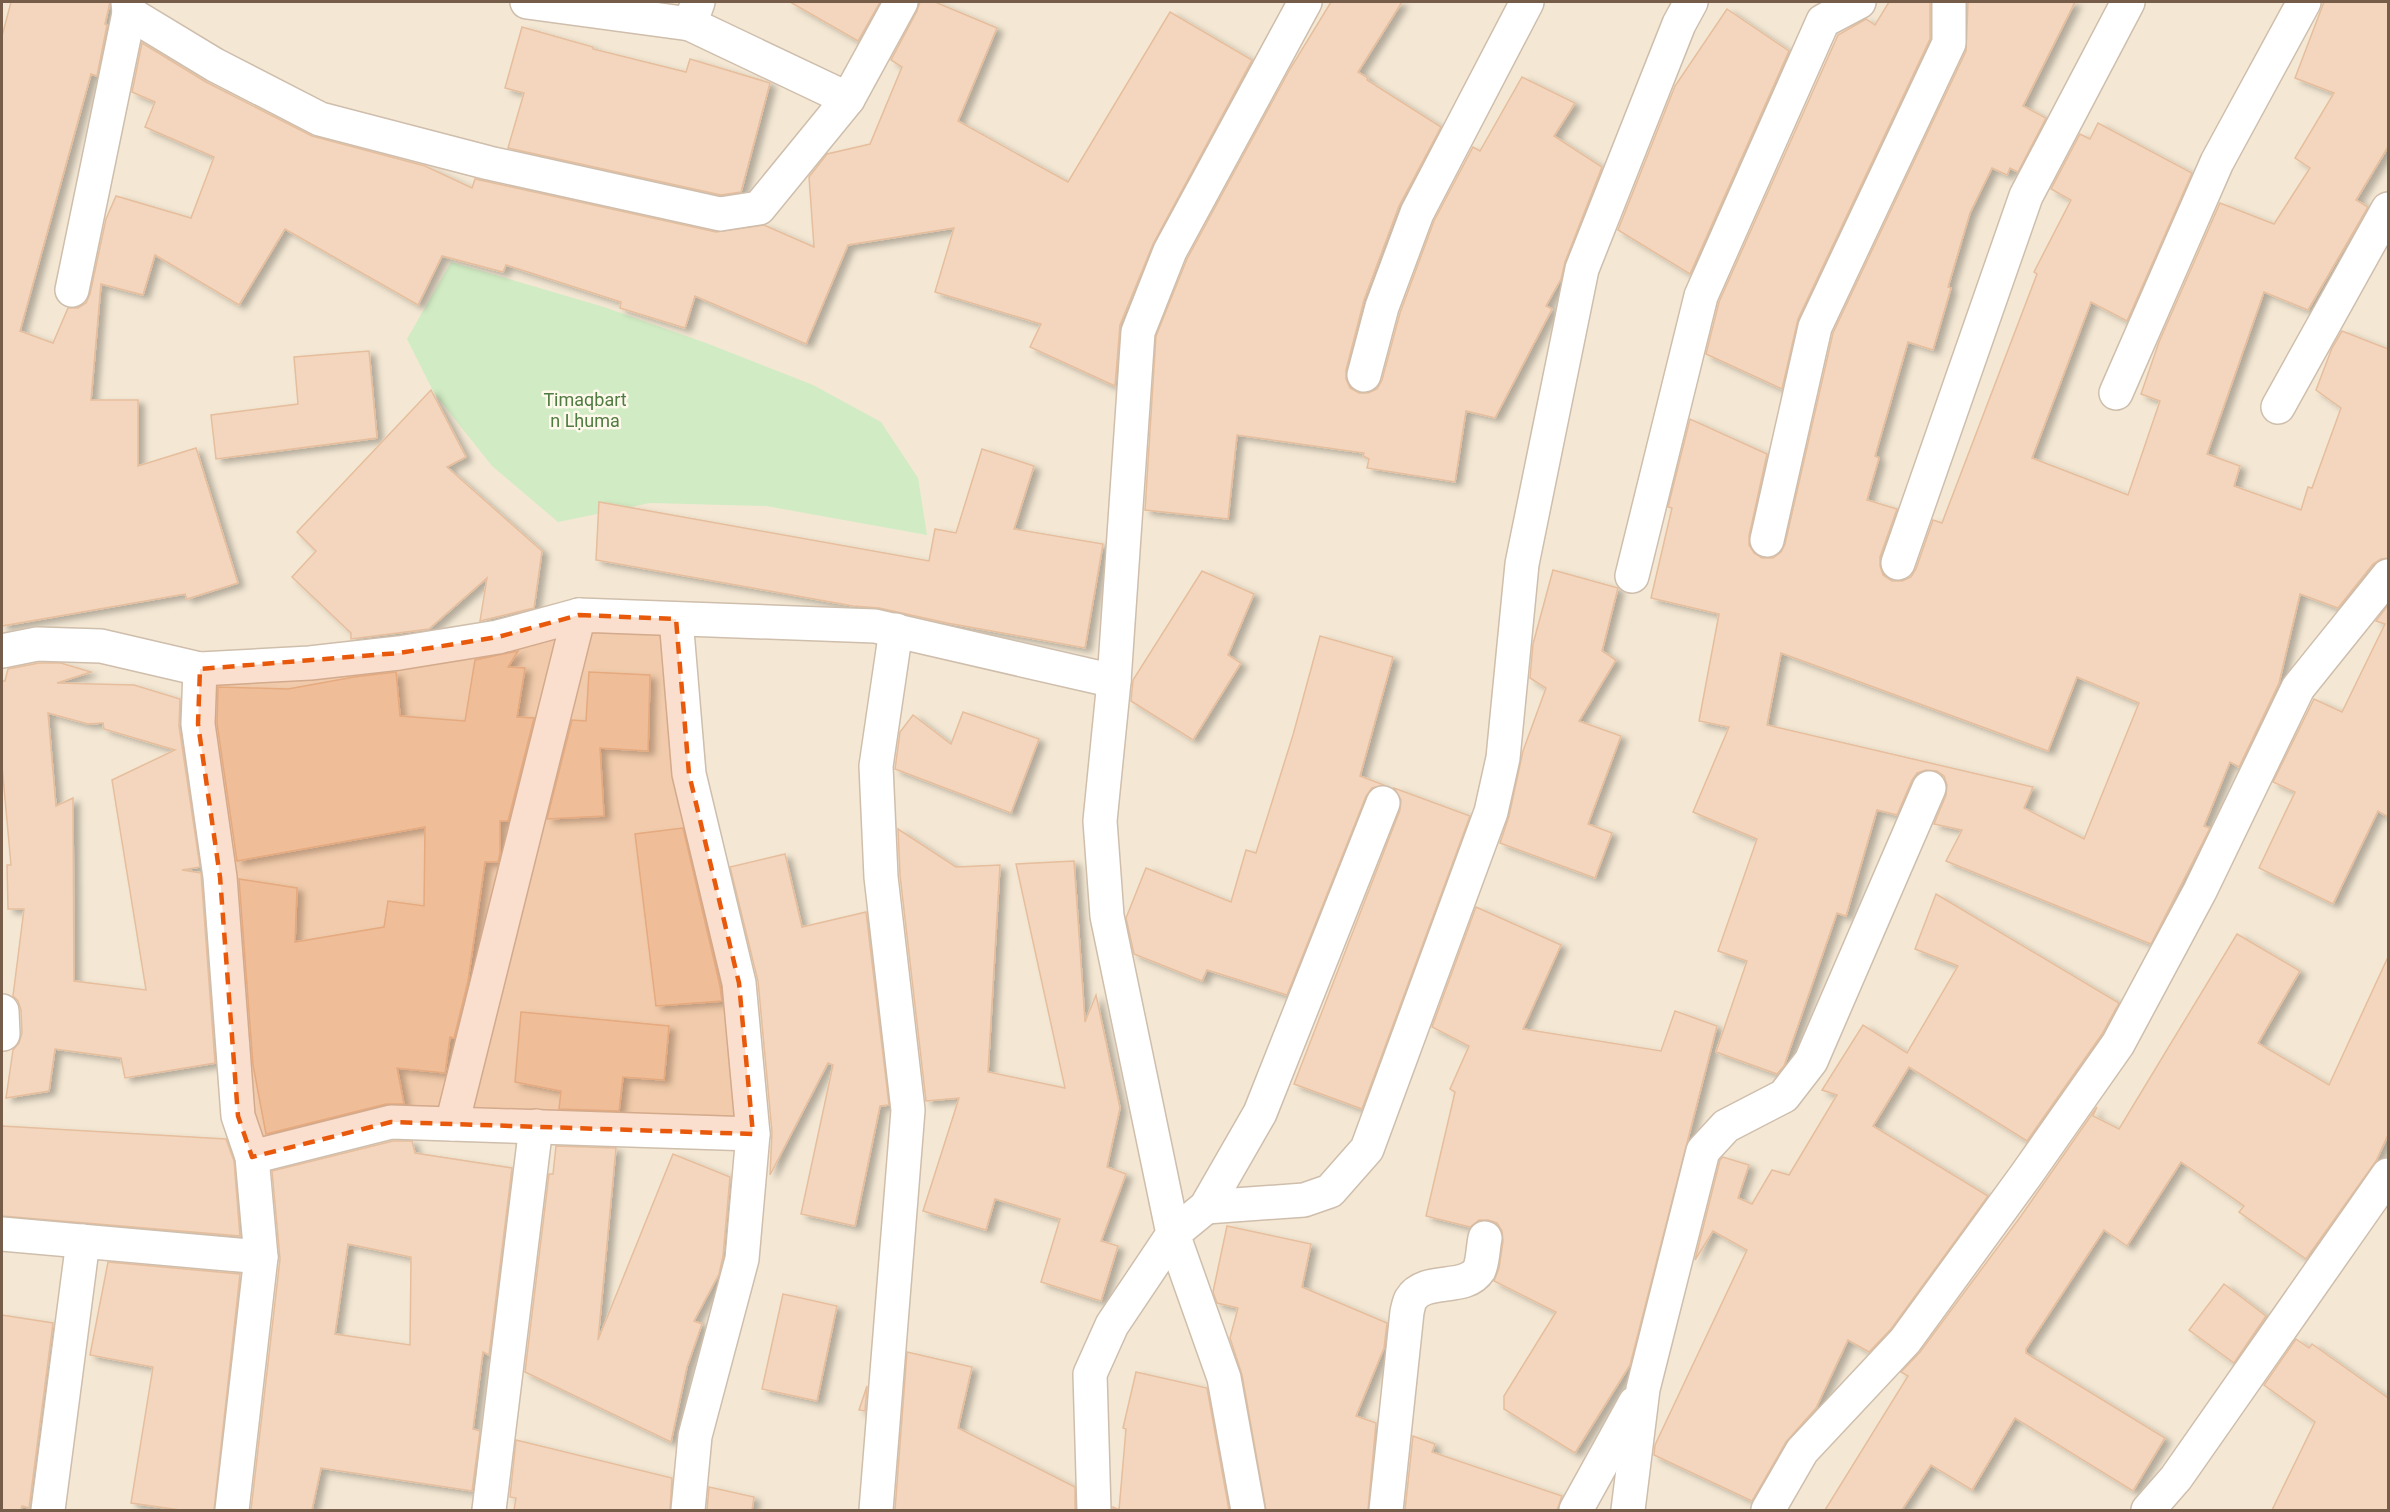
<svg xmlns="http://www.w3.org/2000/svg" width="2390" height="1512" font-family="Roboto,sans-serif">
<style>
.residential{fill:#f4e8d4}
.green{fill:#d1ebc4}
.building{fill:#f3d6bd;stroke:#e6be9d;stroke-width:1.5;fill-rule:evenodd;filter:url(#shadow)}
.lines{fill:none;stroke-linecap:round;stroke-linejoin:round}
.minor-casing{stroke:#cfbeac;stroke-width:36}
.minor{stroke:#fff;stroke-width:33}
.marked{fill:#e8590c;fill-opacity:0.2;stroke:#e8590c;stroke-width:4.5;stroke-dasharray:12 8;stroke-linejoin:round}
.labels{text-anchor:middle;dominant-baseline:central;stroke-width:5;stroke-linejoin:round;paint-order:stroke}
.park-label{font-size:18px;fill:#4f7c42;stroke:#fff9ec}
</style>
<defs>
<filter id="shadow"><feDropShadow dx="6" dy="4" stdDeviation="3" flood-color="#0004"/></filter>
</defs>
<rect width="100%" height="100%" fill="#fdf5e6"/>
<!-- residential -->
<rect class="residential" x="2" y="2" width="2386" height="1508"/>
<!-- green -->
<path class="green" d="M 451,262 L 604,307 L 706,343 L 813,385 L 881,422 L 918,478 L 927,535 L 766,506 L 650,503 L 558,522 L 492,466 L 434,393 L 407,339 Z"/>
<!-- building -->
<g class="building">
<path d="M 11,2 L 110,2 L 105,24 L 107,25 L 97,76 L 91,74 L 20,331 L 53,343 L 68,308 L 78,308 L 86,303 L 90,294 L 106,219 L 116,196 L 191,218 L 214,157 L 145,127 L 155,102 L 132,92 L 142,43 L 206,82 L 312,136 L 425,166 L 472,188 L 475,179 L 716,232 L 764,225 L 814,247 L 809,177 L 827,154 L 870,144 L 902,67 L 891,60 L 917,11 L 920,2 L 935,2 L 997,28 L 958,121 L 1068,182 L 1170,12 L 1252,60 L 1153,244 L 1120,325 L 1115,386 L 1030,347 L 1041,324 L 935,292 L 954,228 L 848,245 L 806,344 L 695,296 L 685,328 L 620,308 L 621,302 L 506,265 L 503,272 L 442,256 L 418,305 L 285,229 L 239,305 L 155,255 L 143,295 L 101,284 L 91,400 L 138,400 L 138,466 L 196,448 L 238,583 L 187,599 L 185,594 L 2,626 L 2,36 Z"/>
<path d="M 790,2 L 880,2 L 858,41 Z"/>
<path d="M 1331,2 L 1402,2 L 1358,72 L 1368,78 L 1367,80 L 1441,127 L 1399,206 L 1364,300 L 1346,370 L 1346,379 L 1350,388 L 1359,393 L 1368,393 L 1377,389 L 1382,380 L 1400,313 L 1434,221 L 1473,147 L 1480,151 L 1522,77 L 1575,103 L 1554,136 L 1602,167 L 1565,262 L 1561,279 L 1546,306 L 1552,309 L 1495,418 L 1466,411 L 1455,482 L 1367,468 L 1369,459 L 1363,456 L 1364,453 L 1237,435 L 1228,519 L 1145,510 L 1156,336 L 1187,259 L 1290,69 Z"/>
<path d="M 1889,2 L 1930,2 L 1930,39 L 1798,319 L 1782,389 L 1706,354 L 1719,302 L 1838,35 L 1866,19 L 1875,25 Z"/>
<path d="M 1968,2 L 2075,2 L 2023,106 L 2046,118 L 2018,172 L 2010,168 L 2007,175 L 1992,168 L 1970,213 L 1948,287 L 1951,288 L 1933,350 L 1908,342 L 1875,456 L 1879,458 L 1867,500 L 1897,509 L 1880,557 L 1880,566 L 1883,575 L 1892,581 L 1902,581 L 1911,577 L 1916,569 L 1933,520 L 1942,523 L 2037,274 L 2034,272 L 2071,200 L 2051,189 L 2080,134 L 2090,139 L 2098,123 L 2192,173 L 2127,321 L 2091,302 L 2032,458 L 2128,495 L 2160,401 L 2141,394 L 2159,342 L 2220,203 L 2274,224 L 2310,168 L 2295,158 L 2334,93 L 2295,78 L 2324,2 L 2388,2 L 2388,147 L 2356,200 L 2368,207 L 2308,310 L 2264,292 L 2207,454 L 2240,466 L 2234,486 L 2301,510 L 2308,487 L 2312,488 L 2341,408 L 2316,390 L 2332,348 L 2342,331 L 2388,349 L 2388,558 L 2381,559 L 2373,564 L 2338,608 L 2300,594 L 2279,683 L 2239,767 L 2230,762 L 2204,826 L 2210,828 L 2151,944 L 1946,861 L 1962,830 L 1934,824 L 1946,795 L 1947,785 L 1944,776 L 1937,771 L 1926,770 L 1917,773 L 1912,780 L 1897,815 L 1877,810 L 1846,916 L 1837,913 L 1784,1066 L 1777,1074 L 1716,1052 L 1747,961 L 1718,951 L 1757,839 L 1693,812 L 1729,727 L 1699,721 L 1719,614 L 1651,598 L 1672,508 L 1668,507 L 1690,419 L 1767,454 L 1749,536 L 1749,545 L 1754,553 L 1762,558 L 1773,558 L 1781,552 L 1785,544 L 1833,333 L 1966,51 ZM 1781,653 L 2048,751 L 2077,677 L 2139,703 L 2084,839 L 2024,808 L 2033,787 L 1767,725 Z"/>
<path d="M 1727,9 L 1789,51 L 1690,274 L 1618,230 L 1675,86 Z"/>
<path d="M 522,27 L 593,47 L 593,49 L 686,72 L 690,59 L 770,83 L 741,192 L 721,195 L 508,148 L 524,93 L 505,88 Z"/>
<path d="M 369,351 L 377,438 L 216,459 L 211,415 L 298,404 L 294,357 Z"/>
<path d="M 431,390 L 466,457 L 447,467 L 542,551 L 534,608 L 480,621 L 487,578 L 429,629 L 351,639 L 351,633 L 292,577 L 316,551 L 297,532 Z"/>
<path d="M 982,449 L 1034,466 L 1014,529 L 1103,544 L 1085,648 L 947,623 L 879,608 L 853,606 L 596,560 L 599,502 L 929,561 L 935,529 L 956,533 Z"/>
<path d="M 1553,570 L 1618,588 L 1602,651 L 1616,660 L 1579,721 L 1621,736 L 1588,824 L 1612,833 L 1595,878 L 1500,843 L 1509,816 L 1523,751 L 1546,688 L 1530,678 L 1533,644 Z"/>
<path d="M 1202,571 L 1254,594 L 1228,655 L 1241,663 L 1193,740 L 1131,701 L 1133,680 Z"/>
<path d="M 2388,605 L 2388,817 L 2378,811 L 2333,904 L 2259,868 L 2295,792 L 2273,782 L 2314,699 L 2342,712 L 2385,624 L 2376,621 Z"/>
<path d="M 1320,636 L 1393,657 L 1360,776 L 1384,785 L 1372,788 L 1366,796 L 1287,995 L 1207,970 L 1202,981 L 1134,954 L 1126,918 L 1146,868 L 1231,902 L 1246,850 L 1256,853 L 1293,735 Z"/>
<path d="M 518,651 L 508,667 L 525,668 L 517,717 L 534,718 L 508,821 L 500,821 L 500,853 L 498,862 L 485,862 L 468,981 L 454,1038 L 450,1037 L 445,1073 L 397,1068 L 404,1104 L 386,1104 L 266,1134 L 253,1065 L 239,879 L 297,888 L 295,942 L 384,927 L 388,901 L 424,906 L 425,827 L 237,861 L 217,723 L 218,687 L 288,689 L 354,677 L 396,672 L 400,716 L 465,721 L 475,660 Z"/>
<path d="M 39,663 L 61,663 L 91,672 L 57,683 L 134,685 L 180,699 L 179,726 L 200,867 L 182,870 L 201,873 L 215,1063 L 125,1078 L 121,1058 L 55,1049 L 49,1091 L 6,1098 L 13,1050 L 19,1043 L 22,1033 L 21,1010 L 18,1001 L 13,996 L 24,909 L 8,909 L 7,865 L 11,865 L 2,766 L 2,681 L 5,681 L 8,669 ZM 48,713 L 88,724 L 103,723 L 104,729 L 175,750 L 112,780 L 146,990 L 74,981 L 73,798 L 56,806 Z"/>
<path d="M 589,672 L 650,675 L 648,751 L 600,748 L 604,816 L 547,819 L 572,720 L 586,721 Z"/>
<path d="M 963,712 L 1039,739 L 1011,813 L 895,769 L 900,732 L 913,715 L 951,744 Z"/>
<path d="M 1394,788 L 1470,816 L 1362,1109 L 1294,1084 L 1400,810 L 1401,800 Z"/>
<path d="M 683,828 L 720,986 L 722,1001 L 656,1006 L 635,834 Z"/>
<path d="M 898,829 L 956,867 L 1000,865 L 988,1072 L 1065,1088 L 1016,864 L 1074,861 L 1085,1022 L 1096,995 L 1120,1108 L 1107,1167 L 1126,1174 L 1101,1241 L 1118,1246 L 1101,1301 L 1041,1282 L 1060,1219 L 995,1199 L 986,1230 L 923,1211 L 959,1098 L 926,1101 L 900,875 Z"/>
<path d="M 785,854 L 802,927 L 866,912 L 889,1105 L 880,1106 L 855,1226 L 801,1214 L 833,1065 L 828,1063 L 770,1175 L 772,1132 L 758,981 L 730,867 Z"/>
<path d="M 1936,894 L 2119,1003 L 2102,1034 L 2027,1141 L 1909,1067 L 1873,1126 L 1988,1196 L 1891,1329 L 1869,1352 L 1848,1340 L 1816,1408 L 1786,1442 L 1752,1501 L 1654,1455 L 1655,1445 L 1747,1250 L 1713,1231 L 1695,1260 L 1720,1160 L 1723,1157 L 1749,1165 L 1738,1198 L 1752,1204 L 1772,1170 L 1789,1175 L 1837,1095 L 1822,1090 L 1863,1025 L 1907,1053 L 1958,966 L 1915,949 Z"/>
<path d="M 1476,907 L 1561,945 L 1523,1029 L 1661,1051 L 1675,1011 L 1717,1026 L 1630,1365 L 1575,1453 L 1504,1409 L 1504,1396 L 1556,1312 L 1494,1281 L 1499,1268 L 1503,1241 L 1502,1231 L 1497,1223 L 1488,1220 L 1479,1220 L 1470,1227 L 1426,1216 L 1455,1092 L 1450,1089 L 1469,1046 L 1432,1027 Z"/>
<path d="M 2237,934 L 2300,971 L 2258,1043 L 2329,1085 L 2388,957 L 2388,1135 L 2376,1161 L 2306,1259 L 2239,1212 L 2244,1206 L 2181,1162 L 2127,1246 L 2104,1230 L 2026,1349 L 2026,1353 L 2165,1438 L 2133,1491 L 2015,1418 L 1972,1490 L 1931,1465 L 1902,1510 L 1825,1510 L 1908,1376 L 1901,1372 L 1920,1352 L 2021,1216 L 2097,1107 L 2093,1116 L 2119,1129 Z"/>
<path d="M 521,1012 L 669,1026 L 664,1080 L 623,1077 L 619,1111 L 559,1109 L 561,1091 L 515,1082 Z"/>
<path d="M 2,1126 L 226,1139 L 234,1161 L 240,1236 L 2,1216 Z"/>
<path d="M 393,1141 L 412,1141 L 415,1153 L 512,1168 L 489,1355 L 483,1352 L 473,1429 L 480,1431 L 472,1491 L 321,1468 L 312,1510 L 251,1510 L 280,1259 L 272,1171 ZM 348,1244 L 411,1257 L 410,1345 L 335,1334 Z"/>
<path d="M 556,1146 L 616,1148 L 598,1340 L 673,1154 L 730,1177 L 723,1256 L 719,1274 L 694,1321 L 702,1324 L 687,1367 L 671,1442 L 525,1372 L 549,1174 L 553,1174 Z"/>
<path d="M 1227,1226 L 1311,1244 L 1302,1287 L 1387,1323 L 1384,1348 L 1356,1416 L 1376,1423 L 1368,1510 L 1266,1510 L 1242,1375 L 1230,1338 L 1238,1308 L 1217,1303 L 1213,1292 Z"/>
<path d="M 108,1262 L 240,1274 L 214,1510 L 180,1510 L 131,1503 L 153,1367 L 90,1355 Z"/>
<path d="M 2224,1284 L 2266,1316 L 2234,1363 L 2189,1330 Z"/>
<path d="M 783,1294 L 837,1306 L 817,1401 L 762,1389 Z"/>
<path d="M 2,1315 L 53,1323 L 29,1508 L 22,1506 L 21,1510 L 2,1510 Z"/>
<path d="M 2296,1339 L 2309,1348 L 2312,1344 L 2388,1398 L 2388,1510 L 2272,1510 L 2315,1422 L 2264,1385 Z"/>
<path d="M 907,1352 L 972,1367 L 958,1428 L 1075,1487 L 1075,1510 L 895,1510 Z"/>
<path d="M 1136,1372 L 1207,1388 L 1229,1510 L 1113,1510 L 1113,1507 L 1119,1510 L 1126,1429 L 1123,1428 Z"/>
<path d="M 867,1386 L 865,1411 L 859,1410 Z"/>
<path d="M 1413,1436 L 1435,1444 L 1432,1452 L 1562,1496 L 1557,1510 L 1405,1510 Z"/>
<path d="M 516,1440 L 672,1478 L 670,1510 L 514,1510 L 516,1498 L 510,1497 Z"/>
<path d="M 709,1487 L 754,1497 L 752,1510 L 707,1510 Z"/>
</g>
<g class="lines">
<!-- minor casing -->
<g class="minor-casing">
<g id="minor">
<path d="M 527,2 L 690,24 L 698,2"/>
<path d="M 129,13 L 215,65 L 320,119 L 489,163 L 720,214 L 759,208 L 848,99 L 901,2"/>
<path d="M 690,24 L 848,99"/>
<path d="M 72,290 L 129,13 L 128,2"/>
<path d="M 1364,375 L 1382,307 L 1417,213 L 1527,2"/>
<path d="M 2116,393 L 2217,162 L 2304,2"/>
<path d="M 2278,407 L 2388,209"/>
<path d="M 1767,540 L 1815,327 L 1949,43 L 1949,2"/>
<path d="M 1898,563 L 2026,196 L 2128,2"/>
<path d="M 1632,576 L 1701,296 L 1823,21 L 1859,2"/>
<path d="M 676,619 L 689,774 L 739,983 L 753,1134 L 742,1259 L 695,1436 L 688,1510"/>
<path d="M 2,651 L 37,644 L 101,646 L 200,669 L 310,663 L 399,653 L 498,637 L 579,615"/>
<path d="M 200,669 L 198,724 L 220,877 L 238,1116 L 252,1157 L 261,1257 L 232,1510"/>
<path d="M 2,1011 L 3,1034"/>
<path d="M 452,1124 L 579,615 L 875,626 L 1114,681"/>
<path d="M 252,1157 L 391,1122 L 753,1134"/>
<path d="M 1206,1207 L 1304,1200 L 1330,1191 L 1367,1149 L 1491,812 L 1503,758 L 1522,564 L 1582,269 L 1679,24 L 1691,2"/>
<path d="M 2,1234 L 261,1257"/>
<path d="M 48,1510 L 83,1241"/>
<path d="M 489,1510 L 536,1126"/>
<path d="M 876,1510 L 908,1110 L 881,877 L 876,766 L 896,630"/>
<path d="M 1094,1510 L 1090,1374 L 1112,1325 L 1173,1234 L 1107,916 L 1100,821 L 1114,681 L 1138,332 L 1170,251 L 1305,2"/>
<path d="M 1248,1510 L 1224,1378 L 1173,1234 L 1206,1207 L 1260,1113 L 1383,803"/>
<path d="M 1386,1510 L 1407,1312 C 1408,1308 1409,1302 1411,1299 C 1425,1276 1465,1292 1479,1270 C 1483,1262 1483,1247 1485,1238"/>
<path d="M 1576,1510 L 1635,1403"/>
<path d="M 1628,1510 L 1643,1389 L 1703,1151 L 1726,1126 L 1784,1096 L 1811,1061 L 1929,788"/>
<path d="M 1768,1510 L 1802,1451 L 1905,1341 L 2026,1175 L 2118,1044 L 2200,891 L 2298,688 L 2388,576"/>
<path d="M 2148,1510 L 2176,1478 L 2388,1175"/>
</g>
</g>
<!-- minor -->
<use href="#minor" class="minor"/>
</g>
<!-- marked area -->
<path class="marked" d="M 579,615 L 676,619 L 689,774 L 739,983 L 753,1134 L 391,1122 L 252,1157 L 238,1116 L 220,877 L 198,724 L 200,669 L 399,653 L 498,637 Z"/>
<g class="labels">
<!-- park labels -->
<g class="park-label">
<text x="585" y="399">Timaqbart<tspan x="585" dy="21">n Lḥuma</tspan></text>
</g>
</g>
<!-- border -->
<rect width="2390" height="1512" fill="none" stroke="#765d4a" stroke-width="6"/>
</svg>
